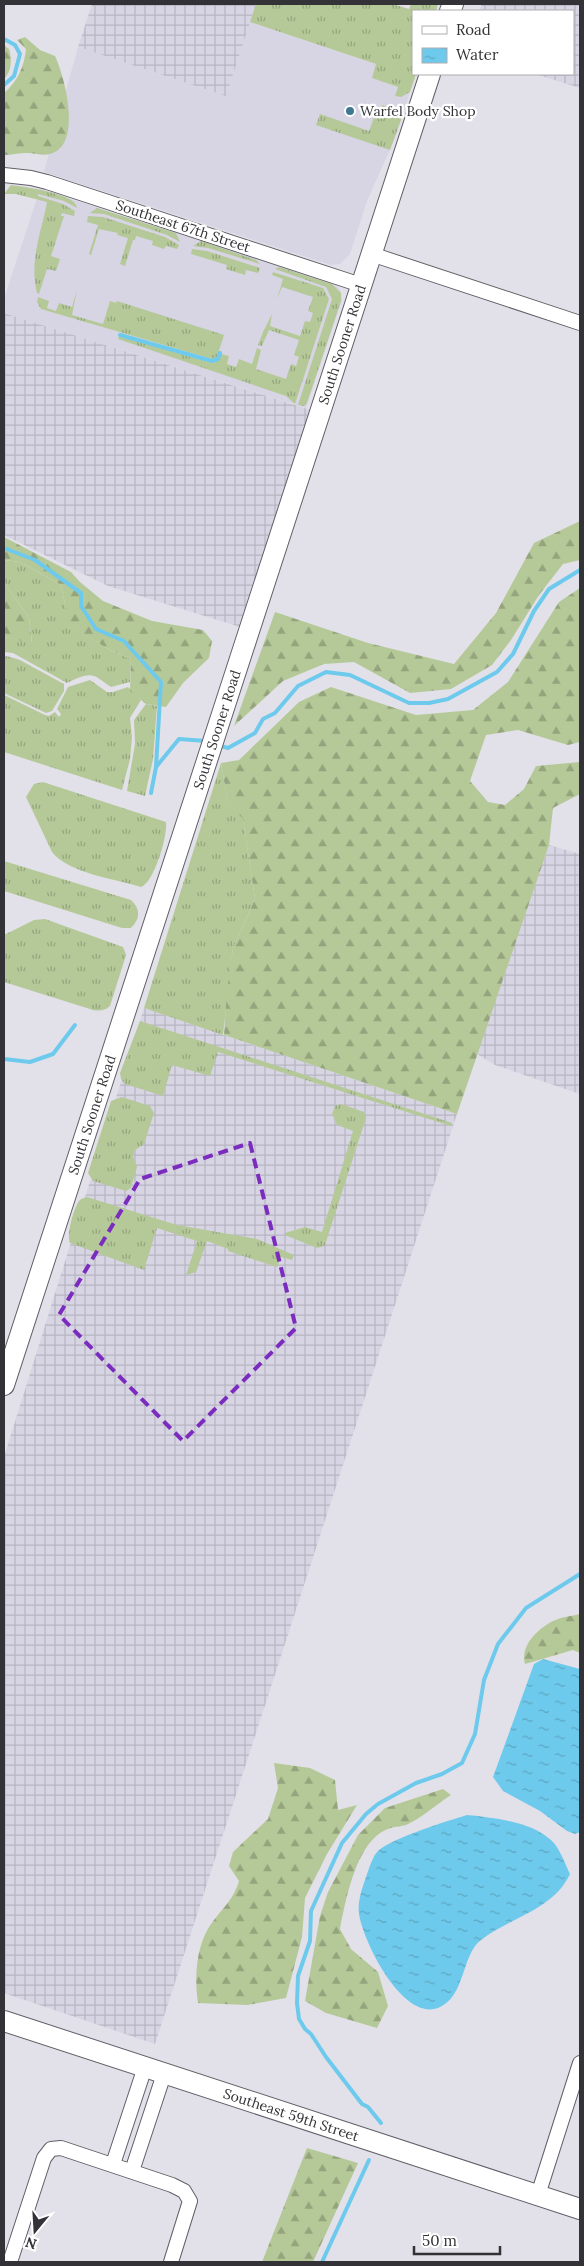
<svg xmlns="http://www.w3.org/2000/svg" width="584" height="2266" font-family="Lora,serif">
<style>
.built{fill:#d7d4e3}
.industrial{fill:url(#industrial-grid)}
.grass{fill:url(#grass-tufts)}
.forest{fill:url(#forest-firs)}
.water{fill:url(#water-ripples)}
.lines{fill:none;stroke-linecap:round;stroke-linejoin:round}
.stream{stroke:#6ecaec;stroke-width:4}
.street-casing{stroke:#615f67;stroke-width:16}
.secondary-casing{stroke:#615f67;stroke-width:22}
.street{stroke:#fff;stroke-width:14}
.secondary{stroke:#fff;stroke-width:20}
.marked{fill:none;stroke:#7b2cbf;stroke-width:4;stroke-dasharray:10 6;stroke-linejoin:round}
.poi-dot{fill:#3e7891;stroke:#fff;stroke-width:2}
.labels{text-anchor:middle;dominant-baseline:central;stroke-width:4.5;stroke-linejoin:round;paint-order:stroke}
.poi-label{font-size:14px;fill:#333236;stroke:#fff;text-anchor:start}
.street-label{font-size:14px;fill:#333236;stroke:#fff}
</style>
<defs>
<pattern id="industrial-grid" width="8" height="8" patternUnits="userSpaceOnUse" patternTransform="scale(1.25)"><rect width="8" height="8" fill="#d7d4e3"/><path d="M0 4h8M4 0v8" fill="none" stroke="#b9b6c3"/></pattern>
<pattern id="grass-tufts" width="24" height="20" patternUnits="userSpaceOnUse" patternTransform="scale(1.25)"><rect width="24" height="20" fill="#b5c998"/><path d="M3 7l-1-3M5 7V3M7 7l1-3M15 17l-1-3M17 17v-4M19 17l1-3" fill="none" stroke="#94a47d"/></pattern>
<pattern id="forest-firs" width="22" height="20" patternUnits="userSpaceOnUse" patternTransform="scale(1.25)"><rect width="22" height="20" fill="#b5c998"/><path d="M5 1l3.5 6h-7zM16 11l3.5 6h-7z" fill="#94a47d"/></pattern>
<pattern id="water-ripples" width="26" height="14" patternUnits="userSpaceOnUse" patternTransform="scale(1.25)"><rect width="26" height="14" fill="#6ecaec"/><path d="M2 4q2-2 4 0t4 0M15 11q2-2 4 0t4 0" fill="none" stroke="#5ba5c0"/></pattern>
</defs>
<rect width="100%" height="100%" fill="#e2e1e9"/>
<!-- built -->
<g class="built">
<path d="M 250,22 L 415,77 L 395,138 L 367,201 L 350,254 L 340,264 L 331,265 L 44,172 L 78,47 L 226,96 Z"/>
<path d="M 40,189 L 333,284 L 338,287 L 341,292 L 342,300 L 306,408 L 4,313 L 4,299 Z"/>
</g>
<!-- industrial -->
<g class="industrial">
<path d="M 92,4 L 256,4 L 226,96 L 78,47 Z"/>
<path d="M 482,4 L 580,4 L 580,88 L 535,74 L 573,74 L 573,11 L 479,11 Z"/>
<path d="M 4,313 L 320,413 L 250,630 L 108,586 L 4,535 Z"/>
<path d="M 549,845 L 580,854 L 580,1094 L 495,1065 L 477,1054 Z"/>
<path d="M 144,1008 L 457,1114 L 155,2044 L 4,1993 L 4,1457 Z"/>
</g>
<!-- grass -->
<g class="grass">
<path d="M 256,4 L 393,4 L 409,9 L 411,4 L 438,4 L 436,11 L 413,11 L 413,74 L 416,74 L 410,92 L 401,97 L 395,96 L 398,87 L 372,78 L 376,64 L 250,22 Z"/>
<path d="M 382,105 C 391,108 399,109 401,120 L 390,150 L 316,125 L 320,114 L 369,131 L 375,115 L 378,116 Z"/>
<path d="M 11,185 C 25,187 70,193 76,205 L 77,208 L 64,201 L 38,194 L 38,196 L 63,204 L 75,211 L 74,216 L 62,213 L 61,216 L 64,216 L 51,256 L 60,259 L 56,271 L 47,269 L 39,294 L 37,293 C 29,261 41,234 47,202 L 16,194 L 4,194 Z"/>
<path d="M 97,208 L 176,233 L 180,242 L 167,235 L 104,214 L 90,213 Z"/>
<path d="M 88,216 L 103,217 L 165,237 L 179,245 L 177,249 L 166,246 L 164,249 L 152,245 L 153,241 L 136,236 L 135,240 L 133,240 L 125,266 L 120,264 L 128,238 L 117,235 L 118,233 L 99,229 L 91,255 L 89,254 L 98,225 L 87,222 Z"/>
<path d="M 201,241 L 256,260 L 260,264 L 208,248 L 193,246 Z"/>
<path d="M 192,249 L 207,251 L 260,268 L 258,273 L 246,270 L 245,275 L 226,269 L 227,265 L 191,254 Z"/>
<path d="M 279,267 L 332,284 L 341,293 L 341,301 L 307,403 L 304,406 L 298,405 L 332,299 L 326,287 L 275,269 Z"/>
<path d="M 273,272 L 323,288 L 329,299 L 295,404 L 286,396 L 118,339 L 119,336 L 212,363 L 219,360 L 221,354 L 229,356 L 227,364 L 236,367 L 239,359 L 252,364 L 257,348 L 261,350 L 256,369 L 286,379 L 291,364 L 296,366 L 299,357 L 294,355 L 299,340 L 269,330 L 262,346 L 258,345 L 263,332 L 272,314 L 270,326 L 300,336 L 305,321 L 310,322 L 313,313 L 308,311 L 313,297 L 282,287 L 277,299 L 283,279 L 272,275 Z"/>
<path d="M 77,290 L 72,315 L 103,324 L 110,301 L 116,303 L 117,301 L 224,335 L 217,357 L 212,359 L 41,309 L 37,302 L 38,297 L 49,301 L 47,308 L 56,311 L 59,303 L 72,307 Z"/>
<path d="M 4,560 L 20,562 L 61,585 L 65,604 L 66,623 L 110,650 L 131,659 L 130,682 L 111,687 C 106,684 103,681 98,678 C 89,671 76,679 67,683 L 13,653 L 4,652 L 4,637 L 32,642 L 29,618 L 4,582 Z"/>
<path d="M 7,656 L 20,660 L 64,684 L 64,691 L 52,711 L 46,713 L 4,693 L 4,657 Z"/>
<path d="M 90,680 L 107,692 L 113,692 L 128,687 L 141,700 L 130,718 L 132,737 L 130,759 L 122,790 L 4,752 L 4,695 L 45,715 L 49,716 L 55,712 L 59,717 L 61,714 L 57,709 L 68,687 Z"/>
<path d="M 146,704 L 157,706 L 153,759 L 145,796 L 127,791 L 135,744 L 134,720 Z"/>
<path d="M 221,763 L 228,802 L 243,818 L 255,899 L 233,948 L 223,1035 L 144,1008 Z"/>
<path d="M 43,782 L 166,822 C 168,835 154,883 141,887 C 115,879 68,873 52,852 L 26,797 L 34,784 Z"/>
<path d="M 4,861 L 131,900 C 141,909 140,919 131,928 L 122,928 L 4,891 Z"/>
<path d="M 45,919 L 123,947 L 126,955 L 110,1006 C 104,1011 100,1011 93,1010 L 4,982 L 4,935 L 34,920 Z"/>
<path d="M 140,1021 L 452,1123 L 451,1126 L 218,1052 L 210,1076 L 172,1065 L 163,1096 L 125,1084 L 121,1079 L 120,1073 Z"/>
<path d="M 122,1097 L 150,1106 L 154,1113 L 144,1144 L 135,1150 L 133,1156 L 137,1167 L 131,1188 L 126,1191 L 93,1181 L 88,1173 L 111,1101 Z"/>
<path d="M 341,1104 L 364,1112 L 366,1118 L 326,1242 L 324,1246 L 317,1248 L 285,1235 L 285,1233 L 305,1227 L 322,1232 L 353,1131 L 337,1125 L 332,1114 L 335,1106 Z"/>
<path d="M 87,1197 L 177,1225 L 257,1239 L 294,1255 L 292,1260 L 281,1257 L 277,1267 L 228,1251 L 228,1249 L 207,1241 L 196,1272 L 186,1275 L 197,1241 L 157,1228 L 144,1270 L 70,1243 C 66,1236 74,1206 80,1200 C 82,1198 85,1198 87,1197 Z"/>
</g>
<!-- forest -->
<g class="forest">
<path d="M 25,37 L 40,50 L 55,56 C 65,77 83,146 50,154 C 43,156 34,153 27,153 C 19,153 11,155 4,155 L 4,93 C 18,81 24,67 26,49 L 17,40 Z"/>
<path d="M 4,45 L 9,49 C 12,59 12,71 4,79 Z"/>
<path d="M 580,521 L 580,560 L 563,564 L 539,595 L 511,640 L 492,665 L 451,689 L 410,693 L 354,662 L 324,664 L 283,681 L 234,726 L 275,612 L 368,643 L 454,664 L 496,613 L 534,543 Z"/>
<path d="M 4,537 L 71,572 L 80,582 L 103,601 L 152,621 L 203,630 L 212,641 L 209,658 L 183,683 L 166,707 L 146,704 L 130,691 L 131,659 L 110,650 L 65,623 L 65,604 L 61,585 L 20,562 L 4,560 Z"/>
<path d="M 4,582 L 29,618 L 32,643 L 4,637 Z"/>
<path d="M 580,588 L 580,742 L 568,745 L 518,730 L 486,735 L 470,781 L 488,802 L 505,805 L 524,789 L 536,766 L 580,762 L 580,794 L 553,808 L 549,845 L 457,1114 L 224,1035 L 227,990 L 233,948 L 255,899 L 243,819 L 228,803 L 221,763 L 239,760 L 299,702 L 331,687 L 416,715 L 473,710 L 508,682 L 559,602 Z"/>
<path d="M 580,1614 L 580,1653 L 573,1650 L 525,1664 C 520,1646 537,1629 553,1621 C 561,1617 572,1616 580,1614 Z"/>
<path d="M 274,1763 L 310,1768 L 335,1780 L 338,1810 L 357,1805 L 327,1854 L 305,1898 L 302,1937 L 286,1998 L 247,2005 L 198,2003 C 194,1976 196,1942 214,1920 C 224,1907 234,1898 239,1881 L 229,1866 L 233,1852 L 268,1819 L 278,1788 Z"/>
<path d="M 443,1789 L 451,1795 C 437,1804 424,1816 410,1823 C 404,1827 395,1826 388,1829 C 356,1841 346,1900 340,1929 L 351,1949 L 378,1972 L 388,2006 L 377,2028 L 326,2013 L 305,2001 L 320,1916 L 328,1892 L 358,1835 L 385,1808 Z"/>
<path d="M 307,2148 L 358,2163 L 313,2262 L 262,2262 Z"/>
</g>
<!-- water -->
<g class="water">
<path d="M 543,1659 L 580,1669 L 580,1832 L 575,1834 L 567,1831 L 540,1811 L 503,1791 L 493,1777 L 534,1664 Z"/>
<path d="M 467,1815 C 495,1818 530,1821 551,1840 C 560,1848 565,1864 570,1874 C 553,1910 511,1917 481,1940 C 461,1955 466,1997 438,2008 C 402,2021 363,1941 359,1914 C 357,1901 363,1886 367,1874 C 370,1866 373,1855 379,1850 C 396,1837 444,1822 467,1815 Z"/>
</g>
<g class="lines">
<!-- stream -->
<g class="stream">
<path d="M 4,39 L 15,45 L 20,54 L 14,76 L 4,85"/>
<path d="M 120,335 L 212,361 L 218,359 L 220,353"/>
<path d="M 4,548 L 35,560 L 81,593 L 81,606 L 96,629 L 124,641 L 161,682 L 156,767 L 151,793"/>
<path d="M 217,745 L 228,748 L 255,733 L 263,719 L 275,713 L 298,686 L 326,672 L 350,675 L 409,703 L 429,703 L 448,699 L 497,672 L 513,654 L 534,611 L 549,589 L 580,570"/>
<path d="M 156,767 L 179,739 L 206,741"/>
<path d="M 4,1059 L 30,1062 L 53,1054 L 75,1025"/>
<path d="M 381,2123 L 368,2107 L 362,2104 L 326,2057 L 311,2034 L 305,2029 L 299,2019 L 297,2003 L 298,1976 L 310,1941 L 311,1911 L 342,1843 L 366,1814 L 378,1804 L 416,1783 L 442,1774 L 462,1763 L 475,1734 L 484,1680 L 498,1644 L 526,1608 L 580,1574"/>
<path d="M 322,2262 L 369,2160"/>
</g>
<!-- street casing -->
<g class="street-casing">
<g id="street">
<path d="M 4,175 L 31,178 L 47,182 L 361,285"/>
<path d="M 371,254 L 580,323"/>
<path d="M 113,2164 L 145,2067"/>
<path d="M 132,2171 L 164,2074"/>
<path d="M 538,2195 L 580,2063"/>
<path d="M 10,2262 L 44,2158 L 51,2149 L 61,2148 L 172,2185 L 184,2191 L 190,2201 L 171,2262"/>
</g>
</g>
<!-- secondary casing -->
<g class="secondary-casing">
<g id="secondary">
<path d="M 450,11 L 453,4"/>
<path id="s1" d="M 4,1385 L 430,74"/>
<path id="s2" d="M 4,2021 L 580,2209"/>
</g>
</g>
<!-- street -->
<use href="#street" class="street"/>
<!-- secondary -->
<use href="#secondary" class="secondary"/>
</g>
<!-- marked area -->
<path class="marked" d="M 250,1143 L 296,1328 L 183,1441 L 59,1315 L 140,1179 Z"/>
<!-- markers -->
<circle class="poi-dot" cx="350" cy="111" r="5"/>
<g class="labels">
<!-- poi labels -->
<g class="poi-label">
<text x="360" y="111">Warfel Body Shop</text>
</g>
<!-- street labels -->
<g class="street-label">
<text transform="translate(183 226) rotate(18)">Southeast 67th Street</text>
<text stroke="none"><textPath href="#s1" startOffset="1094">South Sooner Road</textPath></text>
<text stroke="none"><textPath href="#s1" startOffset="689">South Sooner Road</textPath></text>
<text stroke="none"><textPath href="#s1" startOffset="284">South Sooner Road</textPath></text>
<text stroke="none"><textPath href="#s2" startOffset="302">Southeast 59th Street</textPath></text>
</g>
</g>
<!-- border -->
<rect width="584" height="2266" fill="none" stroke="#333236" stroke-width="10"/>
<!-- legend -->
<rect x="412" y="10" width="162" height="65" fill="#ffffff" stroke="#adadaf"/>
<rect x="422" y="26" width="25" height="8" fill="#ffffff" stroke="#adadaf"/>
<text x="456" y="35" font-size="15" fill="#333236">Road</text>
<rect x="422" y="48" width="25" height="15" fill="url(#water-ripples)" stroke="#adadaf"/>
<text x="456" y="60" font-size="15" fill="#333236">Water</text>
<!-- north arrow -->
<g transform="translate(35 2231) rotate(198)" stroke="#ffffff" stroke-width="4" paint-order="stroke">
<path d="M0-4L9 19L0 12L-9 19Z" fill="#333236"/>
<text y="-8" font-size="14" font-weight="bold" text-anchor="middle" fill="#333236">N</text>
</g>
<!-- scale -->
<path d="M414 2246v8h86v-8" fill="none" stroke="#333236" stroke-width="2.5"/>
<text x="422" y="2246" font-size="15" fill="#333236" stroke="#ffffff" stroke-width="4" paint-order="stroke">50 m</text>
</svg>
